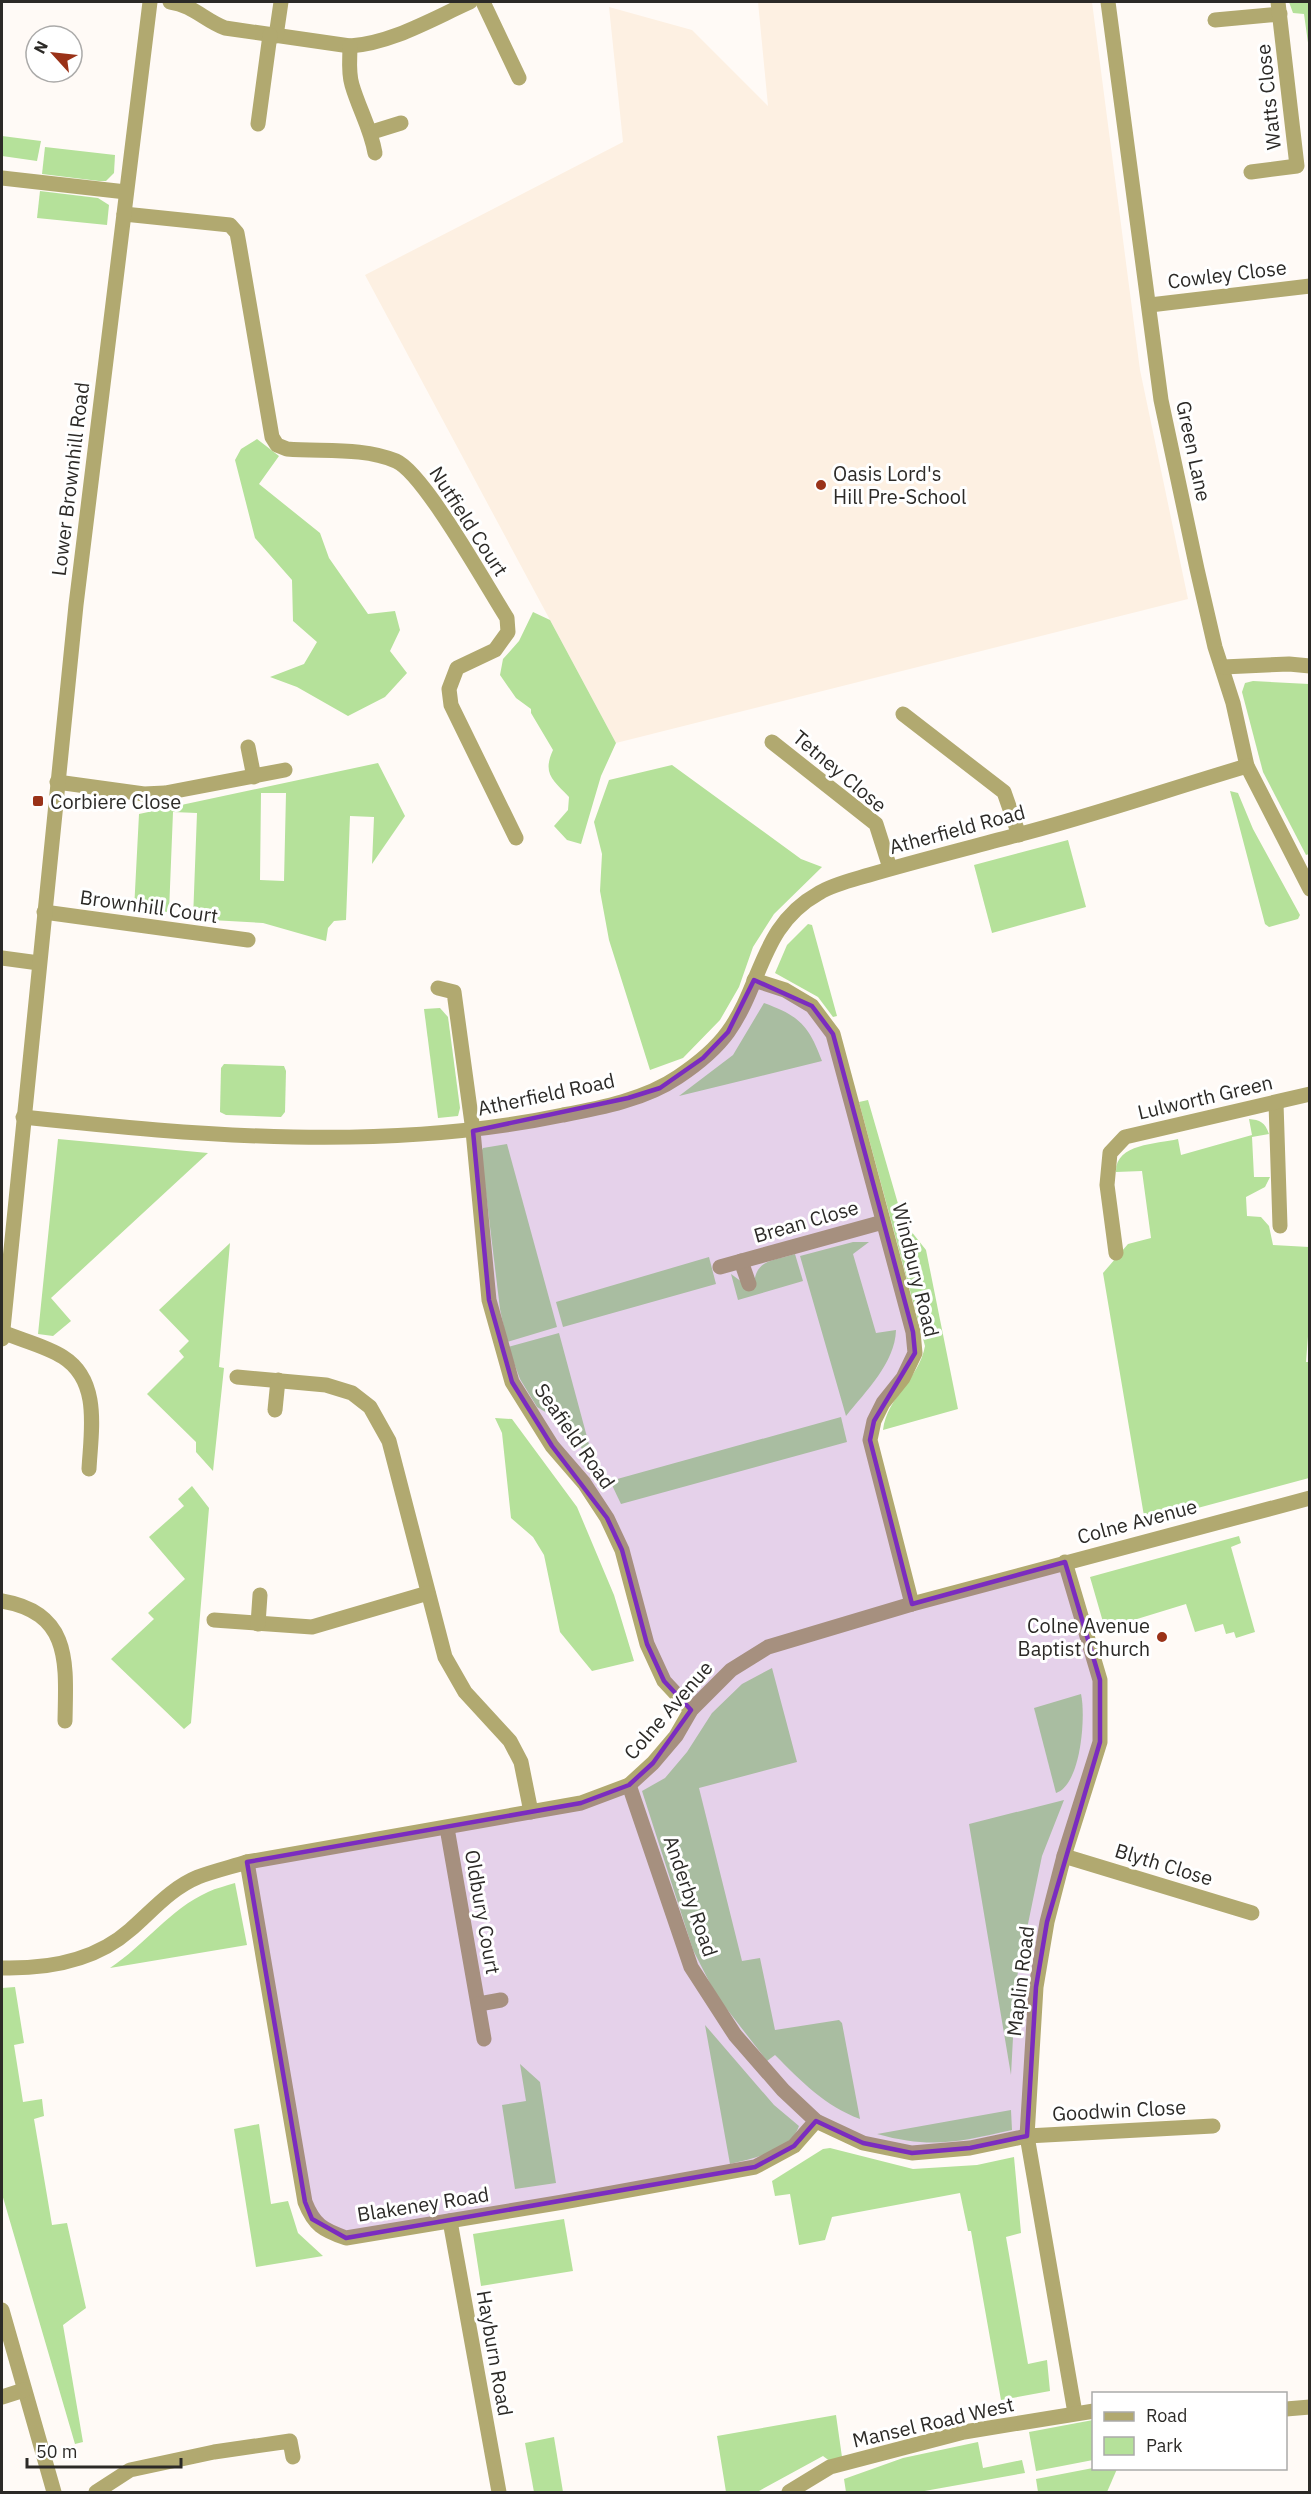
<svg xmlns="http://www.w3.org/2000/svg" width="1311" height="2494" font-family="'IBM Plex Sans',sans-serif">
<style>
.built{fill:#fdf0e2}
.green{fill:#b5e19a;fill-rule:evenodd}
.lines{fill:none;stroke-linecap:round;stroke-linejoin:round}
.minor{stroke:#b1a970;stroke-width:15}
.marked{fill:#7b2cbf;fill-opacity:0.2;stroke:#7b2cbf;stroke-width:4.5;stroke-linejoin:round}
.poi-dot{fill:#9a3218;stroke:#fff;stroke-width:2}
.labels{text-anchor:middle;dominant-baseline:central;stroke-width:6;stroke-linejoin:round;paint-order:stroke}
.street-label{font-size:20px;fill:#2c2a27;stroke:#fff}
.poi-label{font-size:20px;fill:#2c2a27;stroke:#fff;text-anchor:start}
</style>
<rect width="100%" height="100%" fill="#fffaf6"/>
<!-- built -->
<path class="built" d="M 758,2 L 1092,2 L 1140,370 L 1188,599 L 616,743 L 365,275 L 623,142 L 609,7 L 692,30 L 768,106 Z"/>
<!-- green -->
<g class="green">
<path d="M 1289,2 L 1309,2 L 1309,50 L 1304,14 L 1293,13 Z"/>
<path d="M 2,136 L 41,141 L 37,161 L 2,156 Z"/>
<path d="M 45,147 L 115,155 L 114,173 L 106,181 L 99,181 L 42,174 Z"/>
<path d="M 40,191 L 98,198 L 109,205 L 107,225 L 37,218 Z"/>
<path d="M 257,439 L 279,456 L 259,484 L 320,533 L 329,558 L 368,614 L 395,611 L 400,630 L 390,651 L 407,673 L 385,697 L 348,716 L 297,687 L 270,677 L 304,664 L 317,642 L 293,621 L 292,580 L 255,538 L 235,460 L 241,449 Z"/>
<path d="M 533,612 L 550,620 L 616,743 L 601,776 L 581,844 L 567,840 L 554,826 L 568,810 L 569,797 C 553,780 542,774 553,750 L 531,713 L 531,709 L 516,698 L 500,675 L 503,659 L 519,641 Z"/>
<path d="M 1253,681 L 1309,684 L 1309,854 L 1306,855 L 1263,772 L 1242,692 L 1245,683 Z"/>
<path d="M 378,763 L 405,816 L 372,864 L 374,817 L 350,816 L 346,920 L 334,921 L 328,928 L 326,941 L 263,923 L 193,919 L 197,813 L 173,812 L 169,912 L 134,910 L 139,814 ZM 261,793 L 286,793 L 284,881 L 260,880 Z"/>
<path d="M 672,765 L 801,859 L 822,867 L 774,914 L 753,947 L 739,987 L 720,1020 L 683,1058 L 650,1070 L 609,940 L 600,891 L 602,854 L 594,822 L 609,780 Z"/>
<path d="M 1230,791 L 1238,793 L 1253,829 L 1300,915 L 1298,919 L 1269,927 L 1265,924 Z"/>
<path d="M 1068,840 L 1086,907 L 992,933 L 974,865 Z"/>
<path d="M 808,924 L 812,925 L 837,1016 L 833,1017 L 818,997 L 775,973 L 787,945 Z"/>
<path d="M 764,1003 C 800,1016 809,1026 822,1061 L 679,1096 L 733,1055 Z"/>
<path d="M 440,1008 L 448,1017 L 460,1108 L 458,1116 L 438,1118 L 424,1009 Z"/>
<path d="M 224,1064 L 284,1066 L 286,1071 L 285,1112 L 281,1117 L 226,1115 L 220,1112 L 221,1068 Z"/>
<path d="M 868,1100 L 903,1221 L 926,1250 L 958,1409 L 883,1430 C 887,1397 919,1379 925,1346 L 859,1102 Z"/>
<path d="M 1249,1119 C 1260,1120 1265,1122 1269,1134 L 1252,1137 L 1254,1177 L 1270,1177 L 1265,1187 L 1246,1197 L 1247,1216 L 1261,1217 L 1269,1226 L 1273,1245 L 1309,1247 L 1310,1311 L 1306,1362 L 1310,1362 L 1309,1478 L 1153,1520 L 1144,1516 L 1103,1273 L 1128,1244 L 1151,1238 L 1142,1171 L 1116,1172 C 1115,1144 1156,1144 1178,1139 L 1181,1155 L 1252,1135 Z"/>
<path d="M 58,1139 L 208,1153 L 51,1298 L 71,1321 L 53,1336 L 38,1334 Z"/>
<path d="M 507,1144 L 557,1327 L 507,1342 L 500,1309 L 481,1152 L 483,1148 Z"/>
<path d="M 853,1242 L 869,1242 L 853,1254 L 876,1333 L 896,1330 C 895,1363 866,1391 846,1416 L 800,1256 Z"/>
<path d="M 230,1243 L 219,1367 L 224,1368 L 213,1471 L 196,1452 L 196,1442 L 147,1394 L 184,1357 L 179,1351 L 189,1341 L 159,1310 Z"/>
<path d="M 795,1254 L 803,1281 L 738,1300 L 731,1274 L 742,1282 L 747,1291 L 754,1289 C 754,1259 770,1262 795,1254 Z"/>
<path d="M 709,1257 L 716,1284 L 563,1327 L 556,1302 Z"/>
<path d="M 559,1333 L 594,1463 L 557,1419 L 537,1407 L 520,1379 L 508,1347 Z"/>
<path d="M 841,1417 L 847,1442 L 621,1504 L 610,1481 Z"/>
<path d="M 495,1418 L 512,1419 L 577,1507 L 614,1595 L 634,1661 L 592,1671 L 560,1632 L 544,1555 L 533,1537 L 511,1518 L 502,1433 Z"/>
<path d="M 192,1486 L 209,1508 L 191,1723 L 184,1729 L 111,1659 L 154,1619 L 148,1613 L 185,1579 L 149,1537 L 184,1506 L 178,1499 Z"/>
<path d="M 1239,1536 L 1241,1543 L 1231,1547 L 1255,1632 L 1236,1638 L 1234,1632 L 1226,1634 L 1223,1624 L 1195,1632 L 1186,1604 L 1124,1623 L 1103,1622 L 1090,1577 Z"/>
<path d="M 772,1668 L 797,1762 L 699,1788 L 742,1961 L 760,1958 L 775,2030 L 839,2020 L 842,2023 L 860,2119 C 825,2106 801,2081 775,2055 L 767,2061 L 716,1995 L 693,1950 L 642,1791 L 665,1778 L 687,1752 L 712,1713 L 742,1684 Z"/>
<path d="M 1081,1694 C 1086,1716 1081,1785 1056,1793 L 1034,1708 Z"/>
<path d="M 1064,1800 L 1042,1856 L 1016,1982 L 1011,2075 L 969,1824 Z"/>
<path d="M 235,1883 L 247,1945 L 110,1968 C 145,1945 170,1909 208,1892 C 216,1888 226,1886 235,1883 Z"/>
<path d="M 15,1987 L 24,2043 L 14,2045 L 23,2102 L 42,2099 L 44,2116 L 34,2119 L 52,2225 L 67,2223 L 86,2308 L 63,2325 L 83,2442 L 75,2444 L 2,2194 L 2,1988 Z"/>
<path d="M 705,2025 L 774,2105 L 799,2126 C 790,2152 754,2158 730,2164 Z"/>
<path d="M 520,2064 L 540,2082 L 556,2183 L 515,2189 L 502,2105 L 526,2101 Z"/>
<path d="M 1011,2110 L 1012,2130 C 959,2142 931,2149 877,2134 Z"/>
<path d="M 259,2124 L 271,2204 L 288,2201 L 298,2233 L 323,2256 L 256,2267 L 234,2129 Z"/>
<path d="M 830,2148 L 913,2169 L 977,2165 L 1014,2157 L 1021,2233 L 1006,2237 L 1028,2364 L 1047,2360 L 1050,2391 L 1001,2400 L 971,2231 L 968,2231 L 960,2193 L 832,2217 L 825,2240 L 799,2245 L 790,2194 L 775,2196 L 772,2181 L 823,2149 Z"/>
<path d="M 564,2219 L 573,2271 L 481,2286 L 473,2234 Z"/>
<path d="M 836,2415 L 842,2457 L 831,2462 L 823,2456 L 757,2492 L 726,2492 L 717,2436 Z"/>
<path d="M 1093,2420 L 1093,2460 L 1036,2471 L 1029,2432 Z"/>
<path d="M 554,2437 L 563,2492 L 534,2492 L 525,2443 Z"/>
<path d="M 978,2442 L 983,2468 L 1022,2460 L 1025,2473 L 919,2492 L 846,2492 L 844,2479 L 903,2458 Z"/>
<path d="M 1093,2468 L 1117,2469 L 1107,2492 L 1038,2492 L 1036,2479 Z"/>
</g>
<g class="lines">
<!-- minor -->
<g class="minor">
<path d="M 170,2 C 193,5 204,20 225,28 L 350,46 C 392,43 432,19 470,2"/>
<path d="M 483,2 L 519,78"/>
<path d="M 1108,2 L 1161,400 L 1197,569 L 1215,647 L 1233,703 L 1247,766 L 1310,889"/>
<path d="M 1215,20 L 1280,14"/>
<path d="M 276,36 L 281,2"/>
<path d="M 350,46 C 350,59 348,72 352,85 C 359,109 371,129 375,153"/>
<path d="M 258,124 L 270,35"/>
<path d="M 372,132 L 401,123"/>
<path d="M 1251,172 L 1297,166 L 1278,2"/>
<path d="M 2,178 L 126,192"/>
<path d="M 124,214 L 230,225 L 237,233 L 239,244 L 272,437 L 277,445 L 287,449 C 323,452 363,447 396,461 C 424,473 487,587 507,618 L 508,632 L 495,650 L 457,668 L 449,689 L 451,705 L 516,838"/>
<path d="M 1150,305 L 1310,286"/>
<path d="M 1223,667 L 1289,664 L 1310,666"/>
<path d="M 903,714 L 1004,792 L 1019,835"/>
<path d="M 772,742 L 876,824 L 890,868"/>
<path d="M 248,747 L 254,777"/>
<path d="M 57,782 L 144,794 L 165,793 L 285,770"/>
<path d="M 44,912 L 248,940"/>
<path d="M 2,958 L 39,963"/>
<path d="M 754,980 L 785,990 L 812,1006 L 833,1034 L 913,1332 L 915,1353 L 903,1378 L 883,1403 L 874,1421 L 870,1440 L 912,1604"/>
<path d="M 438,988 L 454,992 L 473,1131 L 489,1300 L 512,1382 L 552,1446 L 584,1483 L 607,1518 L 622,1550 L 647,1644 L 664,1681 L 691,1710"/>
<path d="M 1276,1103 L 1280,1226"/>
<path d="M 23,1117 C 201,1136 386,1152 563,1115 C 601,1108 646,1099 678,1077 C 696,1065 715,1050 728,1032 C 763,983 760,926 819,893 C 834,884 852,880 869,875 C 917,861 965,849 1013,836 C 1092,816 1169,789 1247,766"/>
<path d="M 1116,1253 L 1107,1185 L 1110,1153 L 1125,1137 L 1310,1094"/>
<path d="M 741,1261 L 749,1284"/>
<path d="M 720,1267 L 883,1222"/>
<path d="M 2,1332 C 21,1340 46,1346 63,1357 C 101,1381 91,1431 89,1469"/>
<path d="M 2,1339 L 76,605 L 150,2"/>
<path d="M 237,1377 L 326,1385 L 352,1393 L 370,1407 L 389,1441 L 445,1657 L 465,1692 L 510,1741 L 521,1762 L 531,1812"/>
<path d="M 275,1410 L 278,1380"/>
<path d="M 1065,1562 L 1100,1680 L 1100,1742 L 1064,1856 L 1047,1922 L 1036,1987 L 1027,2136 L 1075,2413"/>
<path d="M 2,1601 C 72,1613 66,1664 65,1721"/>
<path d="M 214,1620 L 312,1627 L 428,1593"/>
<path d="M 258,1624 L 260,1595"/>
<path d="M 629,1785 L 691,1967 L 735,2035 L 783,2090 L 816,2121 L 863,2143 L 912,2153 L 970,2148 L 1027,2136 L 1213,2126"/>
<path d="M 447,1828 L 484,2039"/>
<path d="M 1064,1856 L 1252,1913"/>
<path d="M 247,1862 L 305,2202 C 314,2225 323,2230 346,2238 L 563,2202 L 755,2167 L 794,2146 L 816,2121"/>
<path d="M 2,1968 C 47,1969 94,1962 130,1930 C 152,1911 171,1888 198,1877 C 214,1871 231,1867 247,1862 L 581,1803 L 629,1785 L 653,1763 L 676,1736 L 691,1710 L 731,1670 L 768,1647 L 912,1604 L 1310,1498"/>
<path d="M 479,2004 L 501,2000"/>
<path d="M 450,2221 L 499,2492"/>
<path d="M 2,2310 L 54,2492"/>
<path d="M 2,2397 L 24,2390"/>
<path d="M 1286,2409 L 1310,2407"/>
<path d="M 96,2492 L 130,2470 L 214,2452 L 290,2441 L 293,2457"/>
<path d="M 789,2492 L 830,2467 L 964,2432 L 1094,2411"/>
</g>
</g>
<!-- marked area -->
<path class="marked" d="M 754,980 L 812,1006 L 833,1034 L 913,1332 L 915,1353 L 874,1421 L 870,1440 L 912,1604 L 1065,1562 L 1100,1680 L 1100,1742 L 1047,1922 L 1036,1987 L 1027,2136 L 970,2148 L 912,2153 L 863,2143 L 816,2121 L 794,2146 L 755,2167 L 346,2238 L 312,2219 L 305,2202 L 247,1862 L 581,1803 L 629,1785 L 653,1763 L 691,1710 L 664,1681 L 647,1644 L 622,1550 L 607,1518 L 552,1446 L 512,1382 L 489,1300 L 473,1131 L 628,1098 L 660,1088 L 703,1058 L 728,1032 Z"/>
<!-- markers -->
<g class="poi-dot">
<circle cx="821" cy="485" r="6"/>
<rect x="32" y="795" width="12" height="12" rx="3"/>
<circle cx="1162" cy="1637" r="6"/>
</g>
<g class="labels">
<!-- street labels -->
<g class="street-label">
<text transform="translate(1268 97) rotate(-96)">Watts Close</text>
<text transform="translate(1227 274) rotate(-7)">Cowley Close</text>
<text transform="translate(1194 451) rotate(78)">Green Lane</text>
<text transform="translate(70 479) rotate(-83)">Lower Brownhill Road</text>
<text transform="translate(469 521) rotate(57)">Nutfield Court</text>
<text transform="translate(840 771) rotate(40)">Tetney Close</text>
<text transform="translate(957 829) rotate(-15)">Atherfield Road</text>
<text transform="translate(149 906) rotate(8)">Brownhill Court</text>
<text transform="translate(546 1094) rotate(-12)">Atherfield Road</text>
<text transform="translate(1205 1097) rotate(-13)">Lulworth Green</text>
<text transform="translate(806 1221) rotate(-16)">Brean Close</text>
<text transform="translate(916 1270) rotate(76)">Windbury Road</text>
<text transform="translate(575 1436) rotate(55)">Seafield Road</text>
<text transform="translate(1137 1521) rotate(-15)">Colne Avenue</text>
<text transform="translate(668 1710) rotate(-49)">Colne Avenue</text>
<text transform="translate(1164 1864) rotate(17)">Blyth Close</text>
<text transform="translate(691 1896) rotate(71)">Anderby Road</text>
<text transform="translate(483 1912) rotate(80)">Oldbury Court</text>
<text transform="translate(1020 1981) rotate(-83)">Maplin Road</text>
<text transform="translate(1119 2110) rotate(-3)">Goodwin Close</text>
<text transform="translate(423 2204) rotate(-9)">Blakeney Road</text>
<text transform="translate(495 2353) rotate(80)">Hayburn Road</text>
<text transform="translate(933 2422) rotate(-13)">Mansel Road West</text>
</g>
<!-- poi labels -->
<g class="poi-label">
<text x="833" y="473">Oasis Lord's<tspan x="833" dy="23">Hill Pre-School</tspan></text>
<text x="50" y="801">Corbiere Close</text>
<text x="1150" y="1625" text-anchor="end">Colne Avenue<tspan x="1150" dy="23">Baptist Church</tspan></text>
</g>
</g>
<!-- border -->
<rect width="1311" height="2494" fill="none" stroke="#2c2a27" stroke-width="6"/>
<!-- legend -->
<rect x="1092" y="2392" width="195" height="78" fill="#ffffff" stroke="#abaaa9" stroke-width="1.5"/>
<rect x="1104" y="2412" width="30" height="9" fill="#b1a970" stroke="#abaaa9" stroke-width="1.5"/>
<text x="1146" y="2422" font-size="18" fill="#2c2a27">Road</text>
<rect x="1104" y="2437" width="30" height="18" fill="#b5e19a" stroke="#abaaa9" stroke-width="1.5"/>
<text x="1146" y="2452" font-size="18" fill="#2c2a27">Park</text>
<!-- north arrow -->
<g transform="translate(54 54) rotate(297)"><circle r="28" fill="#ffffff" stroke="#abaaa9" stroke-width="1.5"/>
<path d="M0-4.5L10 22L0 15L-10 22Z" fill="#9a3218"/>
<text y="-9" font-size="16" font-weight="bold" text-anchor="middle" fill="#2c2a27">N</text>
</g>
<!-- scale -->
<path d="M27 2458v9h154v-9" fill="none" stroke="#2c2a27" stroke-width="3"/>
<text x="36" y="2458" font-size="18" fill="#2c2a27" stroke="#ffffff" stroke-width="4.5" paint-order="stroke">50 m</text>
</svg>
